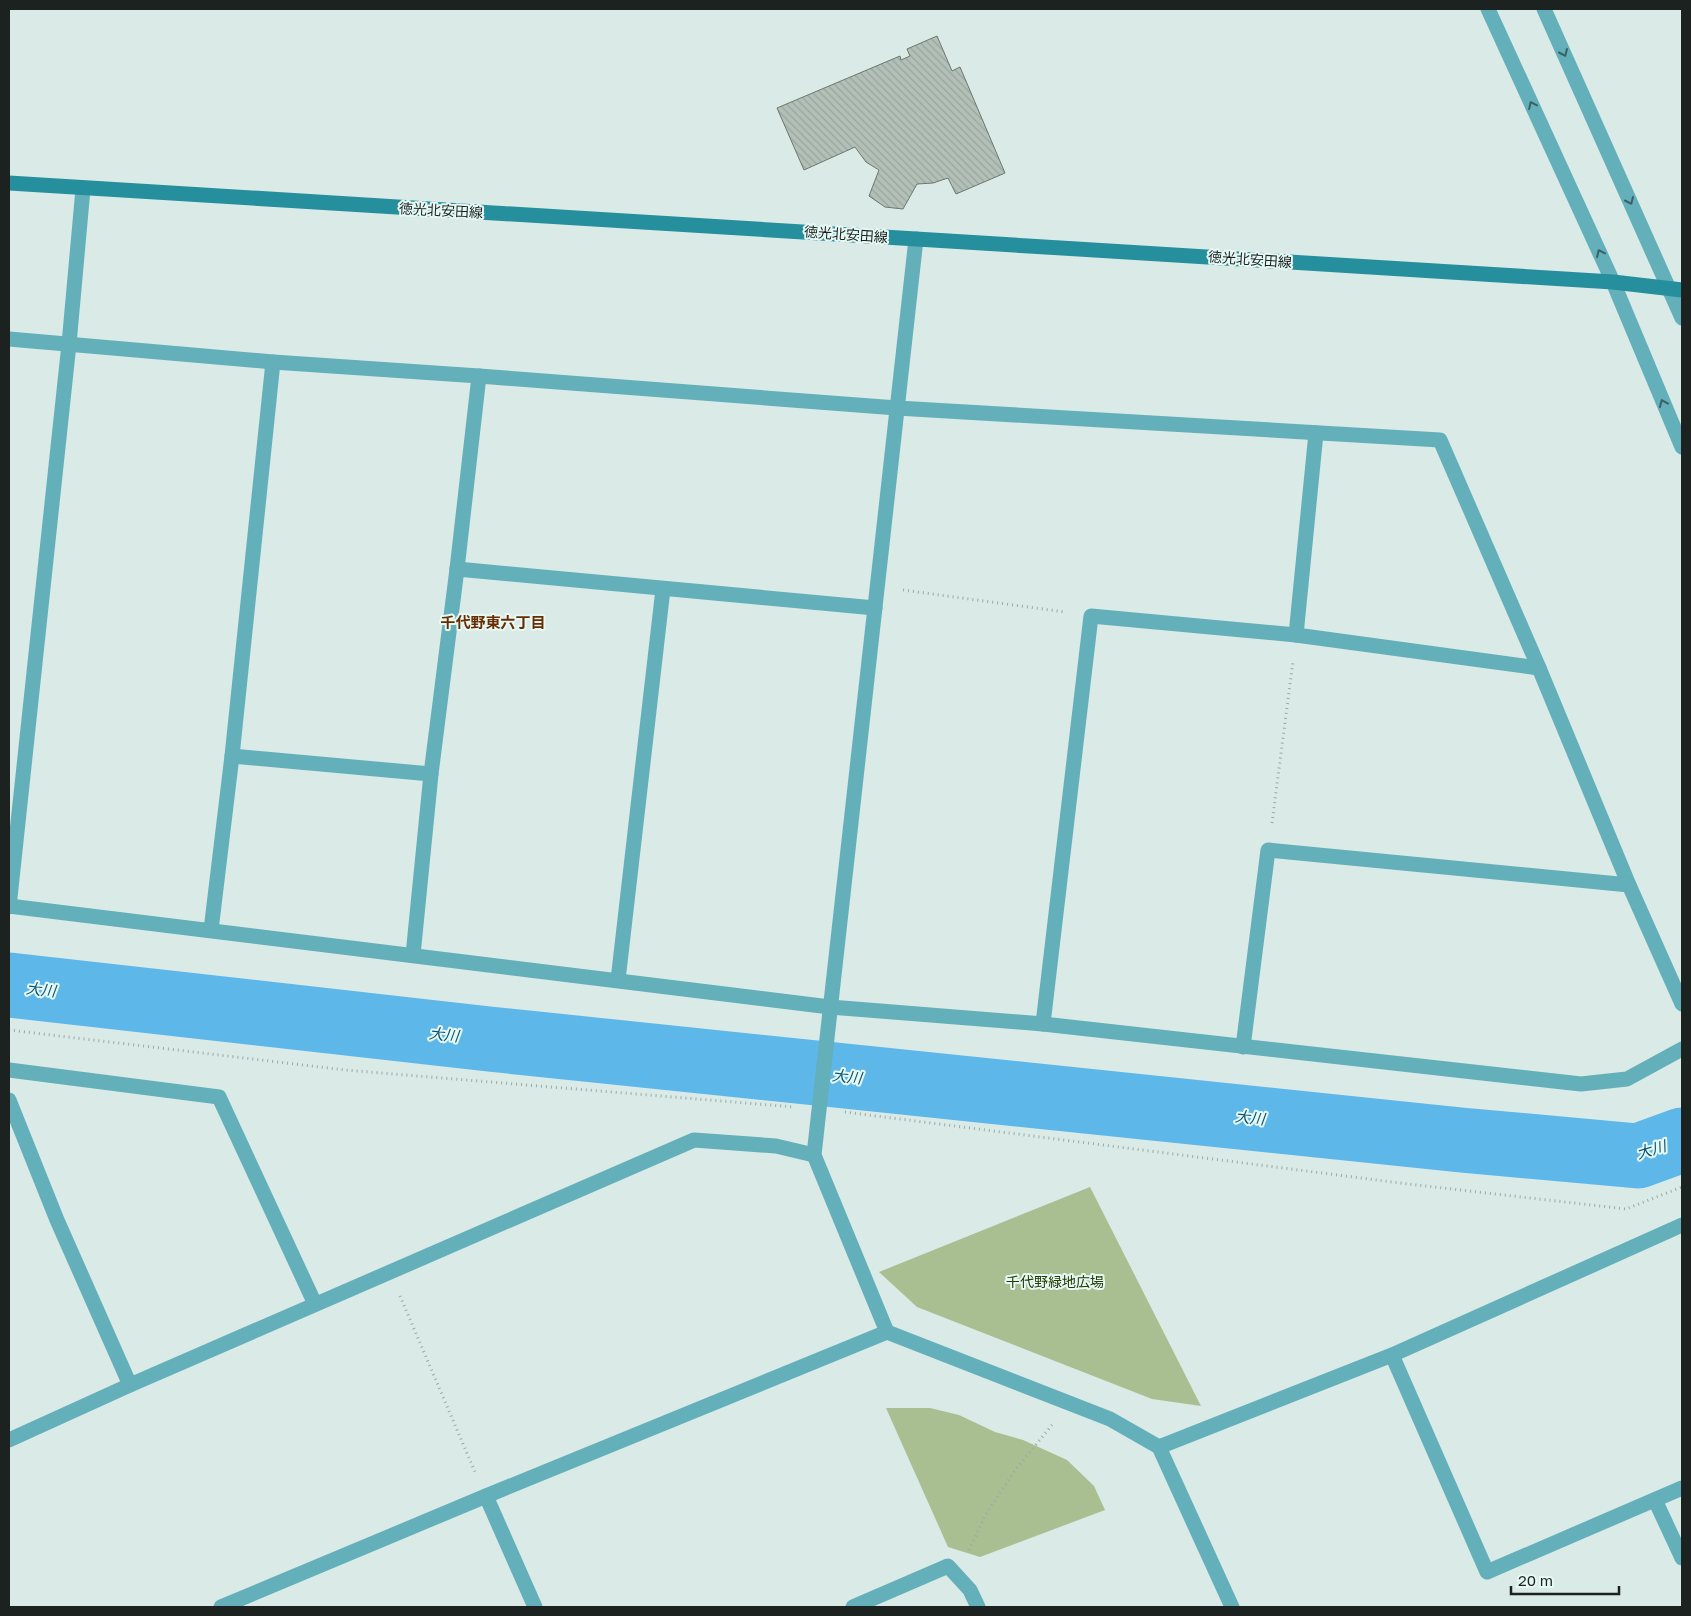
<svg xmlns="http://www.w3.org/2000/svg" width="1691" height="1616" font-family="'Golos Text','Noto Sans JP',sans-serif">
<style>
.park{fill:#a9bf91}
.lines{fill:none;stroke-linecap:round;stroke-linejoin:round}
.river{stroke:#5db7e8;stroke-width:65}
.building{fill:url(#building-back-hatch);stroke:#6b776f}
.path{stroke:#9ca9a7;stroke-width:3;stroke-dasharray:1 4;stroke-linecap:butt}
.minor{stroke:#63afba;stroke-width:15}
.tertiary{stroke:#63afba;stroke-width:15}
.secondary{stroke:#258f9d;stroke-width:15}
.oneway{stroke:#3b6165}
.labels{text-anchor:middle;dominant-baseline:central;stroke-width:4;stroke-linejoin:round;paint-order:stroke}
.street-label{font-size:14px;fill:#1b2220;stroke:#e6f8f4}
.park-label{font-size:14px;fill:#233900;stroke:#e6f8f4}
.neighbourhood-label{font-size:15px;font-weight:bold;fill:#682c00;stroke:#e6f8f4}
.water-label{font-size:15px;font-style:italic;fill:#065272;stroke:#e6f8f4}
</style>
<defs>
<pattern id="building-back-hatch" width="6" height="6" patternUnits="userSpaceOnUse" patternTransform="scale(1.25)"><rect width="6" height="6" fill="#b3c0b7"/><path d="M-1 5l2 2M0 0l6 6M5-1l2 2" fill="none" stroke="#99a59d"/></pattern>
</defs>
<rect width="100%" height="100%" fill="#d9eae7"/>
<!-- park -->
<g class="park">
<path d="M 1090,1187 L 1201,1406 L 1152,1399 L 917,1307 L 879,1272 Z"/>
<path d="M 886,1408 L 930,1408 L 959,1415 L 995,1432 L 1023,1440 L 1067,1460 L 1094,1486 L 1105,1510 L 980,1557 L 948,1547 Z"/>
</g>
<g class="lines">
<!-- river -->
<path class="river" d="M 9,985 L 489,1039 L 1461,1140 L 1638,1156 L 1682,1140"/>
</g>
<!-- building -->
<path class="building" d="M 937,36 L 952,71 L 960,67 L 1005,173 L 956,194 L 948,178 L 933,183 L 917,184 L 903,209 L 885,207 L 869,196 L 879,170 L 866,162 L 855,147 L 804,170 L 777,108 L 900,56 L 901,60 L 910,56 L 907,49 Z"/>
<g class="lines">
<!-- path -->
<g class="path">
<path d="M 903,590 L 1065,612"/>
<path d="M 1272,823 L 1293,661"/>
<path d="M 9,1030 L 345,1070 L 794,1107"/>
<path d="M 845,1112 L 1408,1184 L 1626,1209 L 1682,1187"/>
<path d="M 400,1296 L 475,1472"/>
<path d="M 969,1550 L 986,1514 L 1016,1469 L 1052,1425"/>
</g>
<!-- minor -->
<g class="minor">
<path d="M 9,339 L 273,362 L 479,376 L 897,408 L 1440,440 L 1539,668 L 1629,885 L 1682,1004"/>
<path d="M 273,362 L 232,756 L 431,774"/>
<path d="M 457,569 L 875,608"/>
<path d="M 1296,635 L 1316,433"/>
<path d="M 9,906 L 830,1007 L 1043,1024 L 1581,1084 L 1627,1079 L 1682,1049"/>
<path d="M 9,907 L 69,344 L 83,189"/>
<path d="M 211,930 L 232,756"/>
<path d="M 413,955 L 431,774 L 457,569 L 479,376"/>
<path d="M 618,980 L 663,589"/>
<path d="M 1043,1024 L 1091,616 L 1296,635 L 1539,668"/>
<path d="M 1243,1047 L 1268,850 L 1629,885"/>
<path d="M 9,1070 L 219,1097 L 315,1304"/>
<path d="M 9,1100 L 57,1220 L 130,1385"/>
<path d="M 887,1332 L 814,1155 L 916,239"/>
<path d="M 1392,1355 L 1487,1572 L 1682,1488"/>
<path d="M 9,1440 L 130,1385 L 694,1140 L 776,1146 L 814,1155"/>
<path d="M 1159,1447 L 1392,1355 L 1682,1225"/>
<path d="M 486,1496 L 535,1607"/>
<path d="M 1655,1500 L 1682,1558"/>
<path d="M 853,1607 L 948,1566 L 970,1590 L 978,1607"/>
</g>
<!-- tertiary -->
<g class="tertiary">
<path d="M 1488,9 L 1613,282 L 1682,447"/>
<path d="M 1544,9 L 1682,318"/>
<path d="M 221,1607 L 486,1496 L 887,1332 L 1110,1419 L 1159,1447 L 1232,1607"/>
</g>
<!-- secondary -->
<path class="secondary" d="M 9,183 L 1613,282 L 1682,290"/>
</g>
<!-- one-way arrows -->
<defs><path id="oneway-chevron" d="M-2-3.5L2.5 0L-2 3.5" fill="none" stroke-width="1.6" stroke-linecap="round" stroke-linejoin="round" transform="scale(1.25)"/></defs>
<g class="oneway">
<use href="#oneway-chevron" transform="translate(1564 53) rotate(66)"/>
<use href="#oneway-chevron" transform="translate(1532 105) rotate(-115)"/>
<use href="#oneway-chevron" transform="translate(1630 201) rotate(66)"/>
<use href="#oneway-chevron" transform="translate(1600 253) rotate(-115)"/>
<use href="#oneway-chevron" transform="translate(1663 403) rotate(-113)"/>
</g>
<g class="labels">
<!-- street labels -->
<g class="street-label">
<text transform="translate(441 210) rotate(3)">徳光北安田線</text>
<text transform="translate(846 234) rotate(4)">徳光北安田線</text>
<text transform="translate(1250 259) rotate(4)">徳光北安田線</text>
</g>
<!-- park labels -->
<g class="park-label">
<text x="1055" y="1281">千代野緑地広場</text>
</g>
<!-- neighbourhood labels -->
<g class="neighbourhood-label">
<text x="493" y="622">千代野東六丁目</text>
</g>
<!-- water labels -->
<g class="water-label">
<text transform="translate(41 989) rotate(6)">大川</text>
<text transform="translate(444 1034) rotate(6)">大川</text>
<text transform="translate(847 1076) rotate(6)">大川</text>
<text transform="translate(1250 1117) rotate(6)">大川</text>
<text transform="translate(1651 1149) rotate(-16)">大川</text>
</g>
</g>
<!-- border -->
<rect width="1691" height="1616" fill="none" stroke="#1b2220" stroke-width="20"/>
<!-- scale -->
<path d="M1511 1586v8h108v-8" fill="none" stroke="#1b2220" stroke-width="2.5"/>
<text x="1518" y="1586" font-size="15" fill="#1b2220" stroke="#e6f8f4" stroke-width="4" paint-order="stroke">20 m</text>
</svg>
